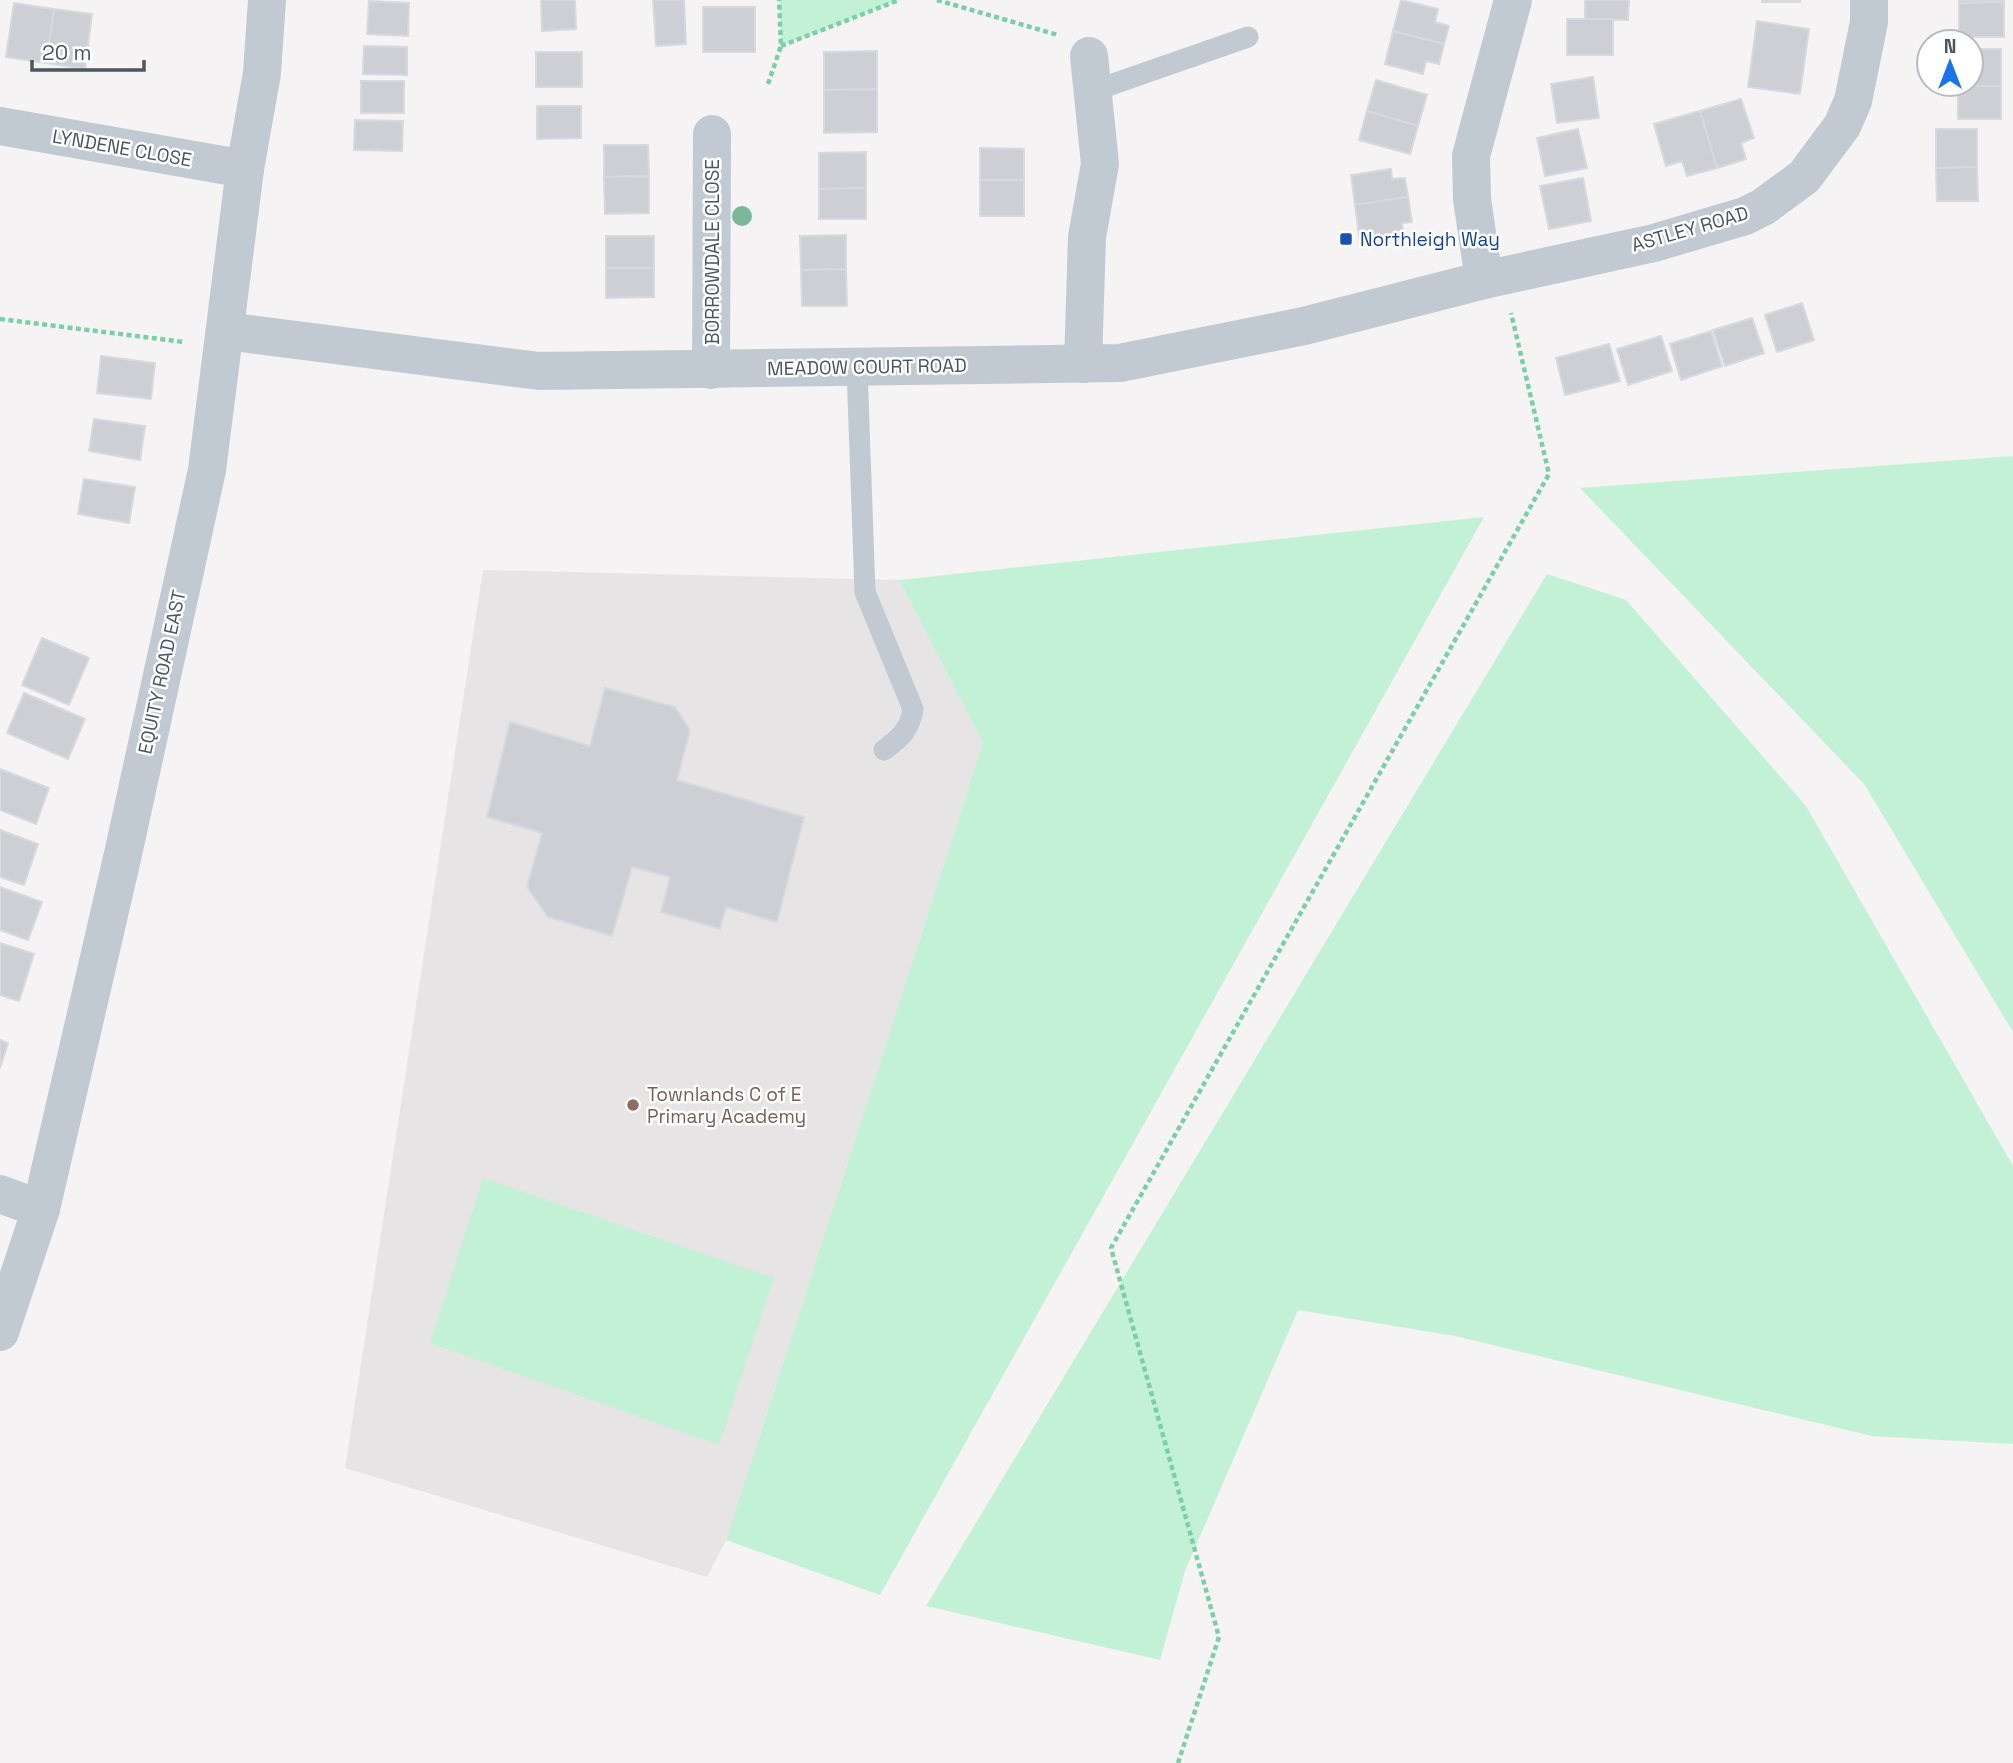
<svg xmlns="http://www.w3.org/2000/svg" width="2013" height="1763" font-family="'Space Grotesk',sans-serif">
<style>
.education{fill:#e6e4e5}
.green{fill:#c3f1d5}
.building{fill:#cdcfd5;stroke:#d7d9de;stroke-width:2}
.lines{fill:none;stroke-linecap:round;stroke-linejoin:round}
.path{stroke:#7ad0a6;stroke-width:4.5;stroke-dasharray:5 3.5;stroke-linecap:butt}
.lane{stroke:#c1cad2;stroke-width:21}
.street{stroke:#c1cad2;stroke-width:38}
.tree{fill:#7bb799}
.transit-dot{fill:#1a4fb4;stroke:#fff;stroke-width:2.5}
.education-dot{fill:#8d6e63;stroke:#fff;stroke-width:2.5}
.labels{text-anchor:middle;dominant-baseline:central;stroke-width:5;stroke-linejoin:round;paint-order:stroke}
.street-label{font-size:19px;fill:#4a5661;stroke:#fff}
.transit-label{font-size:19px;fill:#164399;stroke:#fff;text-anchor:start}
.education-label{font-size:19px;fill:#785e54;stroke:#fff;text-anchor:start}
</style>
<rect width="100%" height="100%" fill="#f5f3f3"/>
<!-- education -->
<path class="education" d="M 483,570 L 899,580 L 983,743 L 726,1540 L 707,1577 L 345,1468 Z"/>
<!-- green -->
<g class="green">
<path d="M 779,0 L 899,0 L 781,46 Z"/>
<path d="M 2013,456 L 2013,1032 L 1864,784 L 1580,488 Z"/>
<path d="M 1484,517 L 880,1595 L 726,1540 L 983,743 L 899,580 Z"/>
<path d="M 1547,574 L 1626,600 L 1806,806 L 2013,1166 L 2013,1444 L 1872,1436 L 1455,1336 L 1298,1310 L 1185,1571 L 1160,1660 L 926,1606 Z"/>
<path d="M 483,1178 L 774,1278 L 719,1445 L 430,1343 Z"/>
</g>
<!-- building -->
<g class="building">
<path d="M 541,0 L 575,0 L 576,29 L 542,31 Z"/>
<path d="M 653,0 L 684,0 L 686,44 L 656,46 Z"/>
<path d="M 1401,0 L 1438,9 L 1435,22 L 1449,26 L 1444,44 L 1393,31 Z"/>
<path d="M 1585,0 L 1629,0 L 1628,20 L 1585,19 Z"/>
<rect x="1762" y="0" width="38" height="2"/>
<path d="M 1959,0 L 2004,0 L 2004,2 L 1959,3 Z"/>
<path d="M 369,1 L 409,3 L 408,36 L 367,34 Z"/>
<path d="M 2004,2 L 2004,37 L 1959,37 L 1959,3 Z"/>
<path d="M 14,3 L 54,9 L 46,63 L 6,57 Z"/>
<rect x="703" y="7" width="52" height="45"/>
<path d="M 54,9 L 92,14 L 85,69 L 46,63 Z"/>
<rect x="1567" y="19" width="46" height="36"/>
<path d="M 1757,21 L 1809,29 L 1800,94 L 1748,87 Z"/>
<path d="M 1393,31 L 1444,44 L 1439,64 L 1426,61 L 1423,74 L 1385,64 Z"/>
<path d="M 364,46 L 407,47 L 407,75 L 363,74 Z"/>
<path d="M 1971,49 L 2001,49 L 2001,86 L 1958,86 L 1958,84 L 1971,84 Z"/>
<path d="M 877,51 L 877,89 L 824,90 L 824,52 Z"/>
<rect x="536" y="52" width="46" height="35"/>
<path d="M 1593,77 L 1599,118 L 1557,123 L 1551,84 Z"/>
<path d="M 1376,80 L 1427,95 L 1418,126 L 1367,111 Z"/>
<rect x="361" y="81" width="43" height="32"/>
<rect x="1958" y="86" width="43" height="33"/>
<path d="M 877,89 L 877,132 L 824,133 L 824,90 Z"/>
<path d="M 1741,99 L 1754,138 L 1741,143 L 1746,159 L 1717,168 L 1700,111 Z"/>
<path d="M 537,106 L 581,106 L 581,138 L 537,139 Z"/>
<path d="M 1367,111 L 1418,126 L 1410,154 L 1359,140 Z"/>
<path d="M 1700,111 L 1717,168 L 1687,176 L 1682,161 L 1666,166 L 1654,124 Z"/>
<path d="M 355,120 L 403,121 L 402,151 L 354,150 Z"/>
<path d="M 1578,129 L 1587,168 L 1545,176 L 1537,138 Z"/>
<path d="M 1936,129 L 1977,129 L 1977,167 L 1936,168 Z"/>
<path d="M 604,145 L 648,145 L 649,176 L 604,177 Z"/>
<path d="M 980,148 L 1024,149 L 1024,180 L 980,180 Z"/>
<path d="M 866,152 L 866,188 L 819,189 L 819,153 Z"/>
<path d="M 1977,167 L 1978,201 L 1937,201 L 1936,168 Z"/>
<path d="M 1391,169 L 1392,179 L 1405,178 L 1408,197 L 1355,205 L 1351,175 Z"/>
<path d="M 649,176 L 649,213 L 605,214 L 604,177 Z"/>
<path d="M 1583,178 L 1591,221 L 1549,229 L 1540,186 Z"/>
<rect x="980" y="180" width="44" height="36"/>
<path d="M 866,188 L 866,219 L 819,219 L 819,189 Z"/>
<path d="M 1408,197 L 1412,222 L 1402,223 L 1404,236 L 1360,243 L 1355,205 Z"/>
<path d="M 846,235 L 846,269 L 801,270 L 800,236 Z"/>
<rect x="606" y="236" width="48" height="32"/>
<path d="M 606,268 L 654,268 L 654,297 L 606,298 Z"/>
<path d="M 846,269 L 847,306 L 802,306 L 801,270 Z"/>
<path d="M 1802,303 L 1814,340 L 1777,352 L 1765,315 Z"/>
<path d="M 1752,318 L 1764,353 L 1725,366 L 1713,330 Z"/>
<path d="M 1711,331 L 1722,366 L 1681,380 L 1670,344 Z"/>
<path d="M 1661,336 L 1672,371 L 1628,385 L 1617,349 Z"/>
<path d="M 1609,344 L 1620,381 L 1565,395 L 1556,358 Z"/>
<path d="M 101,356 L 155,363 L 151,399 L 97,393 Z"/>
<path d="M 94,419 L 145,426 L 140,460 L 89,451 Z"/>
<path d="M 84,479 L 135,487 L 129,523 L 78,514 Z"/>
<path d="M 42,638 L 89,658 L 69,705 L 22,685 Z"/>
<path d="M 605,688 L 675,707 L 690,730 L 677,780 L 804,817 L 777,922 L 726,907 L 720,929 L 661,912 L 670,877 L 632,867 L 612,936 L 548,917 L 527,887 L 542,833 L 487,817 L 510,722 L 590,746 Z"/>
<path d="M 24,693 L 85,719 L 68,759 L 7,733 Z"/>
<path d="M 0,769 L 49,788 L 36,824 L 0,810 Z"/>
<path d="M 0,830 L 38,844 L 24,885 L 0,877 Z"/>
<path d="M 0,887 L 42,902 L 28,940 L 0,930 Z"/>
<path d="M 0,943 L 34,954 L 19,1001 L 0,995 Z"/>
<path d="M 0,1040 L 8,1043 L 0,1068 Z"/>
</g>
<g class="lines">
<!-- path -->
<g class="path">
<path d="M 937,0 L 1058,35"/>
<path d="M 781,46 L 899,0"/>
<path d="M 768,84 L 781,46 L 779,0"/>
<path d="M 0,319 L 184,342"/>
<path d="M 1178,1763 L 1219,1637 L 1111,1248 L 1549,474 L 1511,313"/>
</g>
<!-- lane -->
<g class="lane">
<path d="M 1093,91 L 1248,37"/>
<path d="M 857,368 L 865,592 L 913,709 C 910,730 900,738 884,750"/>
</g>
<!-- street -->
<g class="street">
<path d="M 0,126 L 245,169"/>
<path d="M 1484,280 L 1472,199 L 1471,156 L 1513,0"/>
<path d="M 225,331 L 539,371 L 1120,363 L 1304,326 L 1484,280 L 1654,243 L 1745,216 L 1763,207 L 1804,177 L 1842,126 L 1853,101 L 1869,22 L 1869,0"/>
<path d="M 1083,364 L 1087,237 L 1100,164 L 1089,56"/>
<path d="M 711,370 L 712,134"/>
<path d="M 0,1194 L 41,1209"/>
<path d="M 0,1332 L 41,1209 L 123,854 L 207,470 L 245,169 L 262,73 L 267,0"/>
</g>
</g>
<!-- trees -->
<circle class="tree" cx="742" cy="216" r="10"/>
<!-- markers -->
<rect class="transit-dot" x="1339" y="232" width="14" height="14" rx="3.5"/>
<circle class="education-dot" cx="633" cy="1105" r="7"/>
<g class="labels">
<!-- street labels -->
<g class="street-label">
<text transform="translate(122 148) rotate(10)">LYNDENE CLOSE</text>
<text transform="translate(1690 229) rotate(-16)">ASTLEY ROAD</text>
<text transform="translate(712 252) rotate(-90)">BORROWDALE CLOSE</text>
<text transform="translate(867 367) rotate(-1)">MEADOW COURT ROAD</text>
<text transform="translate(162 672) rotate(-78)">EQUITY ROAD EAST</text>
</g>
<!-- transit labels -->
<g class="transit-label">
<text x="1360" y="239">Northleigh Way</text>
</g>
<!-- education labels -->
<g class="education-label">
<text x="647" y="1094">Townlands C of E<tspan x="647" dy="22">Primary Academy</tspan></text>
</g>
</g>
<!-- north arrow -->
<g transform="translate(1950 63)"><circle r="33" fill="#ffffff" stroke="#b7bbc0" stroke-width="2"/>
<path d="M0-5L12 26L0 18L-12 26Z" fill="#1a73e8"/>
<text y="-10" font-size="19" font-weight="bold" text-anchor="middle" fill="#4a5661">N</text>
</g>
<!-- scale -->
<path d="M32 60v10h112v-10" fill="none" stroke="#4a5661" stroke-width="3.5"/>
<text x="42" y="60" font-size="21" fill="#4a5661" stroke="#ffffff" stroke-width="5" paint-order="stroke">20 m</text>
</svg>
